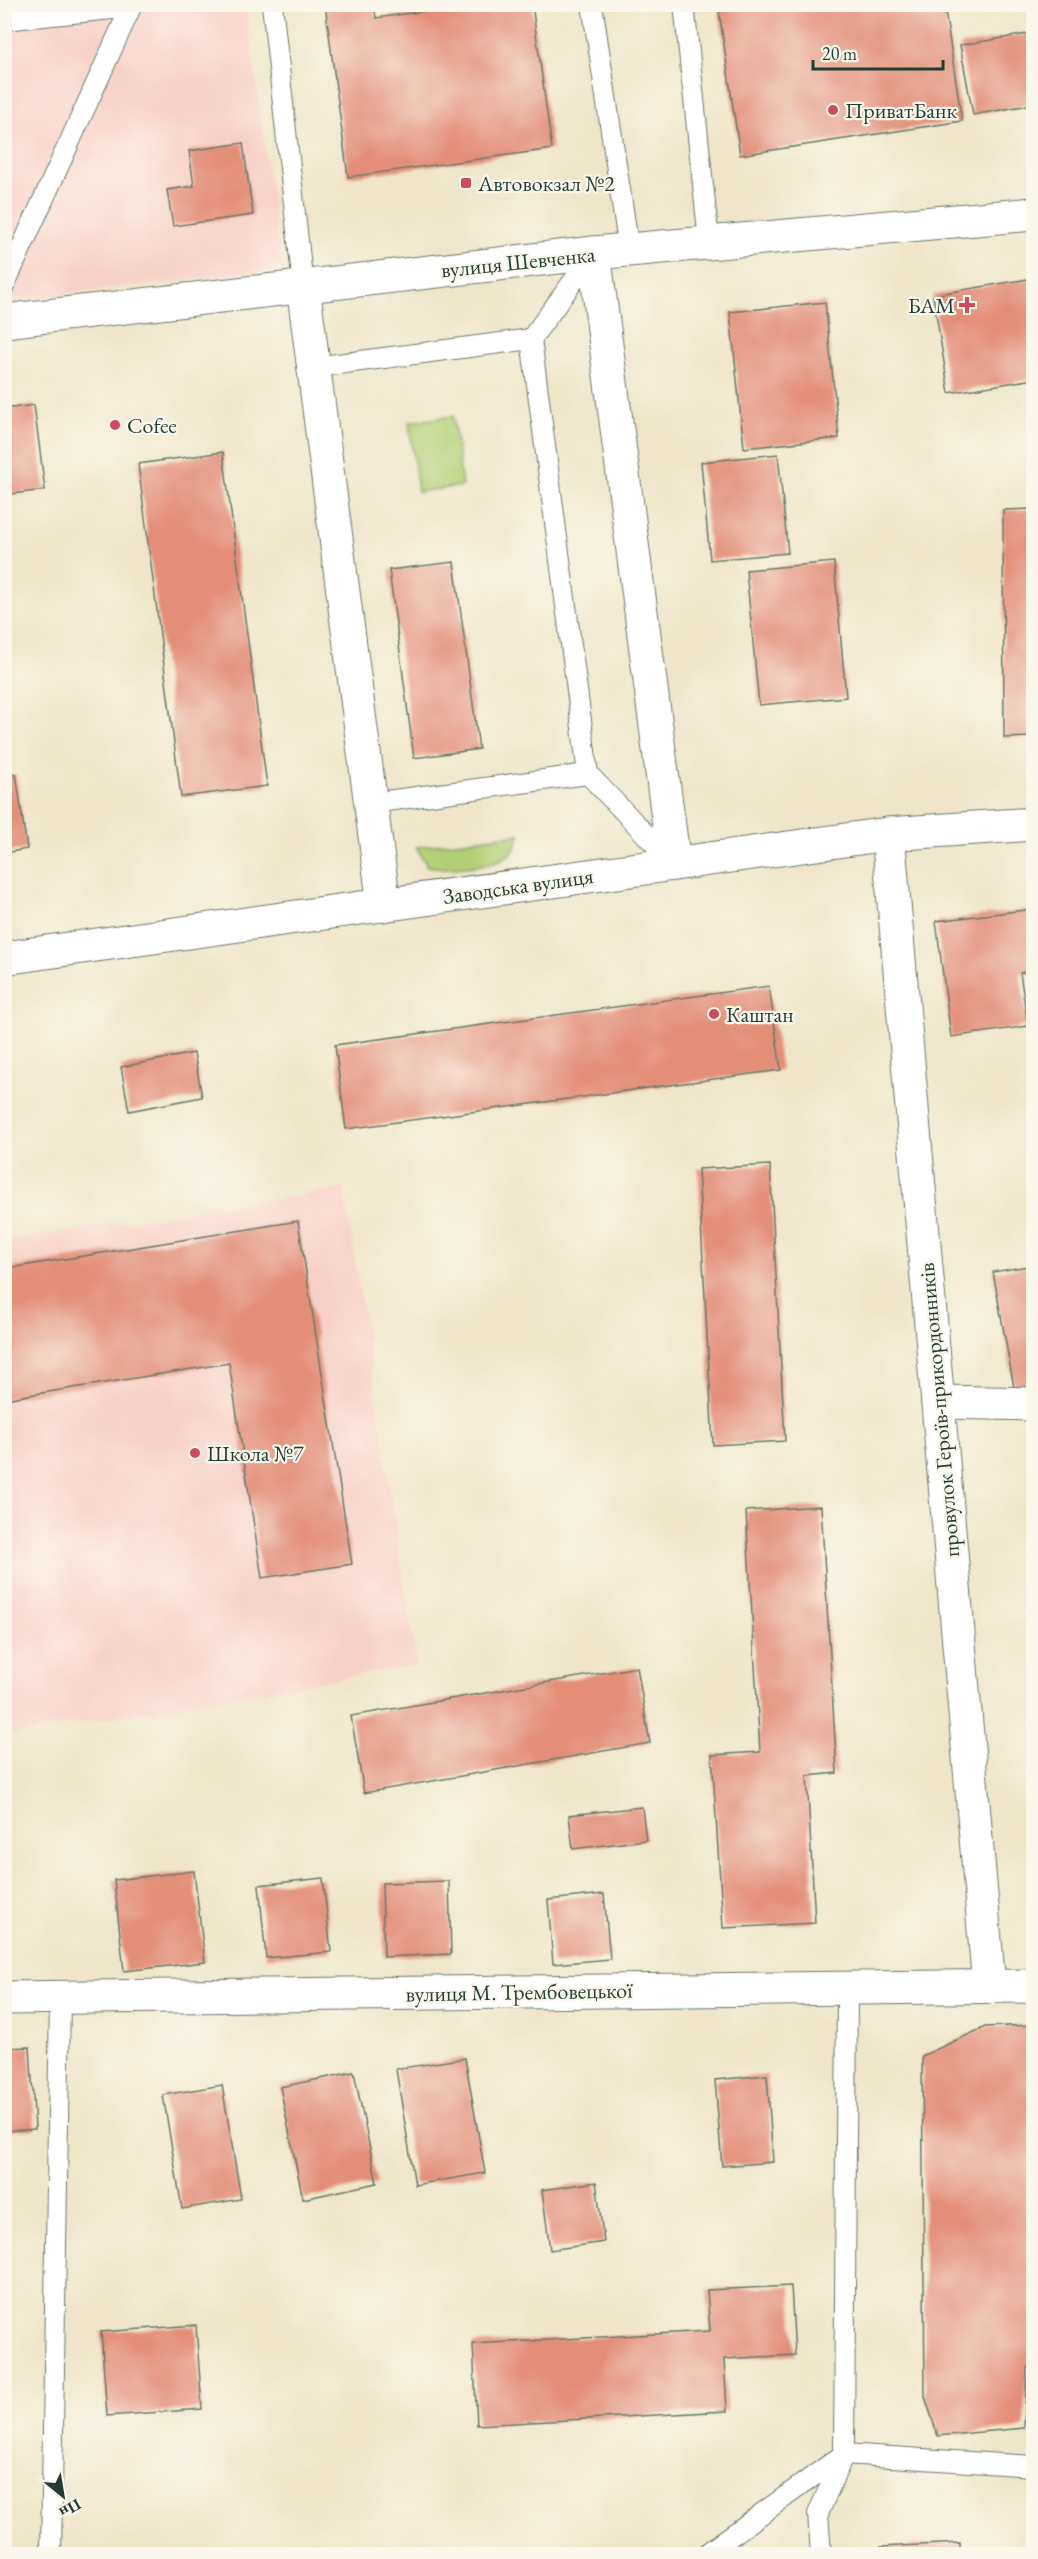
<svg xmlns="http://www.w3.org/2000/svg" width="1038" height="2559" font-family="'EB Garamond',serif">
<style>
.built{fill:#f7d1c9}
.green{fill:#b3cf75;stroke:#698654;stroke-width:1.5}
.building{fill:#e38f78}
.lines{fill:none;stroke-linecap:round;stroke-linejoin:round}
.service-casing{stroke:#687868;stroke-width:22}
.minor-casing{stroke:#687868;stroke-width:35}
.tertiary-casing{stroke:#687868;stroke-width:35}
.service{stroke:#fff;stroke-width:20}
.minor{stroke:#fff;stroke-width:33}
.tertiary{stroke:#fff;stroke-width:33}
.poi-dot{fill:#d1495b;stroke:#fbf7ec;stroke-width:2}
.labels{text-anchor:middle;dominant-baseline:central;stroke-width:4.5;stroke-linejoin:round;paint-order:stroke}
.poi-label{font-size:22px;fill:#1f3d34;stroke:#fbf7ec;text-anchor:start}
.street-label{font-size:22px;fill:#1f3d34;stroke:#fbf7ec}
</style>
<rect width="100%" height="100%" fill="#fbf7ec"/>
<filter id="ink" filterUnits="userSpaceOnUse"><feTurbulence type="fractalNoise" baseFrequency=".0167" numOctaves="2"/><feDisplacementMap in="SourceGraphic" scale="12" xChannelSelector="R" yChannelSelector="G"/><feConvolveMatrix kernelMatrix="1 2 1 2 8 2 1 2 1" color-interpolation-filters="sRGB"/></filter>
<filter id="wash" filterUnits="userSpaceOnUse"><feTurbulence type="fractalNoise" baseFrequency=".008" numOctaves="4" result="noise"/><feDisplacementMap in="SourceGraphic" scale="24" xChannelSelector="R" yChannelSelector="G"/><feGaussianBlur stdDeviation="1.35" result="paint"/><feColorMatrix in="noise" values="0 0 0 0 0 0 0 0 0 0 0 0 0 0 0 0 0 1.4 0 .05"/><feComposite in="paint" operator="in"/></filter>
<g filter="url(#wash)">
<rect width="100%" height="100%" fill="#efe6ca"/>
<!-- built -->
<g class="built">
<path d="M 4,5 L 246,5 L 281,269 L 5,301 Z"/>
<path d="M 344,1188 L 417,1665 L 5,1736 L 5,1241 Z"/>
</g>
<!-- green -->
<g class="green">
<path d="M 453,416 L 462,486 L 418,492 L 409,422 Z"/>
<path d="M 520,834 C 518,840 517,846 513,851 C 499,868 447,870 427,866 L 416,847 Z"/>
</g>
<g id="blocks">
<!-- building -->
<g class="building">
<path d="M 325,4 L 374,4 L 376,18 L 476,4 L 532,4 L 552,149 L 348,177 Z"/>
<path d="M 718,4 L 944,4 L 962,121 L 740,155 Z"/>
<path d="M 1034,33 L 1034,104 L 973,115 L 960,45 Z"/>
<path d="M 243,143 L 253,215 L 173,226 L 167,190 L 194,186 L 189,151 Z"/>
<path d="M 1034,278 L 1034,379 L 949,393 L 933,295 Z"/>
<path d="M 825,302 L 839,438 L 744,448 L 730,312 Z"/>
<path d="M 34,405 L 45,490 L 4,495 L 4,409 Z"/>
<path d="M 223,452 L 267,786 L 181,797 L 138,464 Z"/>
<path d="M 778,454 L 788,553 L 710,560 L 701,462 Z"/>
<path d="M 1034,509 L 1034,737 L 1004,738 L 1003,510 Z"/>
<path d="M 454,562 L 479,749 L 414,758 L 389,570 Z"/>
<path d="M 834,562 L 846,697 L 759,705 L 746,570 Z"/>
<path d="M 16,774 L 27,849 L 4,853 L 4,776 Z"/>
<path d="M 1034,909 L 1034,971 L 1020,973 L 1028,1026 L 951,1037 L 936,921 Z"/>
<path d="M 769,986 L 781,1070 L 346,1129 L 335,1045 Z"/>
<path d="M 194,1053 L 202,1097 L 129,1111 L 121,1067 Z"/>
<path d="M 770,1165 L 785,1441 L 713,1445 L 698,1169 Z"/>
<path d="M 298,1221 L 352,1564 L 262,1578 L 229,1363 L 4,1399 L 4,1269 Z"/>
<path d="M 1034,1265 L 1034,1390 L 1015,1393 L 993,1272 Z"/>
<path d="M 821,1506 L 837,1773 L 807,1776 L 815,1923 L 723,1928 L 712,1755 L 760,1752 L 746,1511 Z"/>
<path d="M 637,1667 L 650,1743 L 364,1793 L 351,1716 Z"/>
<path d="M 642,1807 L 646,1840 L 573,1849 L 569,1815 Z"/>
<path d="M 194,1871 L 205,1962 L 124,1971 L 114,1880 Z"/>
<path d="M 323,1878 L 331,1952 L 266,1958 L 259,1885 Z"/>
<path d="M 449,1881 L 451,1954 L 384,1957 L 382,1883 Z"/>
<path d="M 604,1894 L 610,1959 L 553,1964 L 548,1900 Z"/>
<path d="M 1034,2025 L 1034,2204 L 1031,2240 L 1034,2243 L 1034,2363 L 1027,2368 L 1024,2428 L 938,2436 L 925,2397 L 922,2056 L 985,2027 Z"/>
<path d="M 30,2047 L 35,2129 L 5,2131 L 5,2048 Z"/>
<path d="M 465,2058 L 485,2173 L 415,2185 L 396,2069 Z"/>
<path d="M 354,2072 L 377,2183 L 303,2199 L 280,2087 Z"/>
<path d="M 767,2075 L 773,2162 L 722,2166 L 715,2080 Z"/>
<path d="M 222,2085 L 241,2199 L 182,2209 L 163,2095 Z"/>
<path d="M 596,2182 L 604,2242 L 550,2250 L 542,2190 Z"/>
<path d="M 791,2286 L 795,2355 L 724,2359 L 727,2411 L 477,2425 L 473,2344 L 710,2331 L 707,2290 Z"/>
<path d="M 196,2325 L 202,2409 L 107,2416 L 101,2332 Z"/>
<path d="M 960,2543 L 960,2554 L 882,2554 L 881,2547 Z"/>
</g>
</g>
</g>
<g filter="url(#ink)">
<use href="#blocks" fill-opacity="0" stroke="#687868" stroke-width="1.5"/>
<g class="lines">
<!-- service casing -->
<g class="service-casing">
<g id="service">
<path d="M 272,4 L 303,286"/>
<path d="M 592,4 L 629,250"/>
<path d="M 684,4 L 709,242"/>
<path d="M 4,20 L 131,7 L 4,286"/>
<path d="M 531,339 L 594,253"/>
<path d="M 314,367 L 531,339 L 588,774 L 371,803"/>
<path d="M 588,774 L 673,863"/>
<path d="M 51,2554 L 60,1998"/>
<path d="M 706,2554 L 844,2454 L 847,1988"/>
<path d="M 821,2554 L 818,2514 L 844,2454 L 1034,2466"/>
</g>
</g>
<!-- minor casing -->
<g class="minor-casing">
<g id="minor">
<path d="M 594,253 L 674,864"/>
<path d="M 303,286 L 384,905"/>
<path d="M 888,834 L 989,1986"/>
<path d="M 4,958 L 888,834 L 1034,824"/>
<path d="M 938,1402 L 1034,1404"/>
<path d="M 4,1998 L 1034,1986"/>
</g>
</g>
<!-- tertiary casing -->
<g class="tertiary-casing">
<path id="tertiary" d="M 4,321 L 594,253 L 1034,214"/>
</g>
<!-- service -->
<use href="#service" class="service"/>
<!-- minor -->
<use href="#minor" class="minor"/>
<!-- tertiary -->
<use href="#tertiary" class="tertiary"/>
</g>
</g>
<!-- markers -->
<g class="poi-dot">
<circle cx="833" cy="110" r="6"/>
<rect x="460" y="177" width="12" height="12" rx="3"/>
<path d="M964 296h6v6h6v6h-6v6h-6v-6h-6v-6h6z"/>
<circle cx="115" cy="425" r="6"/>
<circle cx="714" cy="1014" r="6"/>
<circle cx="195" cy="1453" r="6"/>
</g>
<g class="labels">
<!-- poi labels -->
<g class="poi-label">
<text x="845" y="110">ПриватБанк</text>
<text x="478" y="183">Автовокзал №2</text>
<text x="955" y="305" text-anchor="end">БАМ</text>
<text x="127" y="425">Cofee</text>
<text x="726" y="1014">Каштан</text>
<text x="207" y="1453">Школа №7</text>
</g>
<!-- street labels -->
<g class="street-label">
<text transform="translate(518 262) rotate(-6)">вулиця Шевченка</text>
<text transform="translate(518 886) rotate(-8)">Заводська вулиця</text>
<text transform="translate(939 1410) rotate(-95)">провулок Героїв-прикордонників</text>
<text transform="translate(519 1992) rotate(-1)">вулиця М. Трембовецької</text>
</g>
</g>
<!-- margin -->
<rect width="1038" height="2559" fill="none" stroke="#fbf7ec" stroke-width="24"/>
<!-- north arrow -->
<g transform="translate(63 2496) rotate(150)" stroke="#fbf7ec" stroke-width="4.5" paint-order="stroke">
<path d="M0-4.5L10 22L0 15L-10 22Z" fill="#1f3d34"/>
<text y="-9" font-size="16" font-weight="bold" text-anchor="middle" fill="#1f3d34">Пн</text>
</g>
<!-- scale -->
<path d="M813 60v9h130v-9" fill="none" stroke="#1f3d34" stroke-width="3"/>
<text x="822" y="60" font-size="18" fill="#1f3d34" stroke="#fbf7ec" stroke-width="4.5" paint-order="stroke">20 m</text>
</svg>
